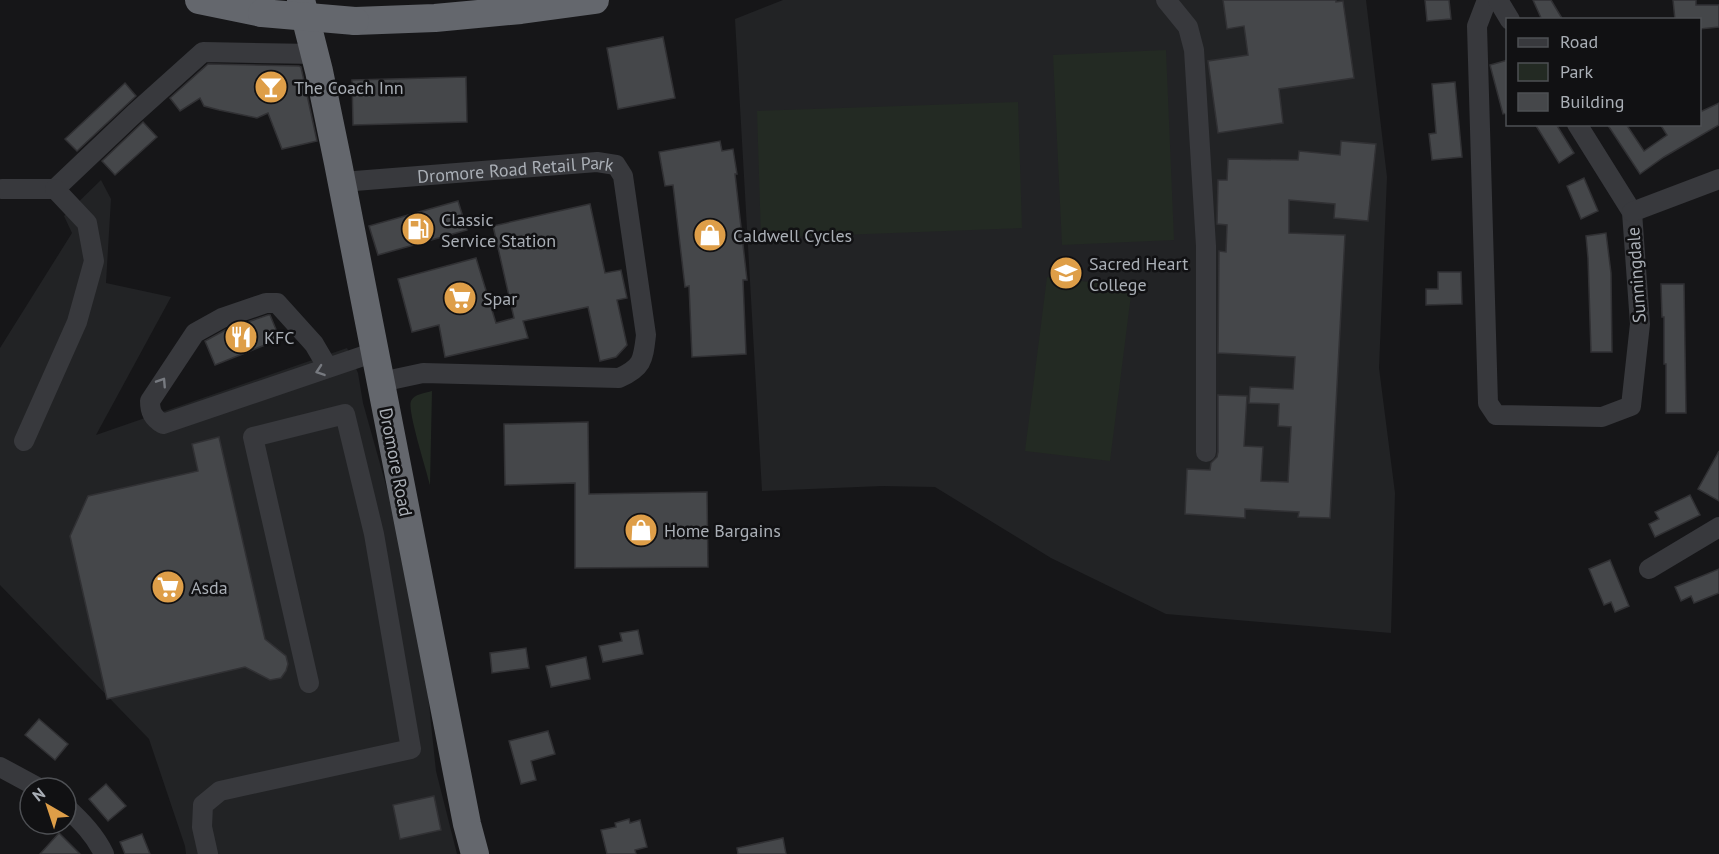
<svg xmlns="http://www.w3.org/2000/svg" width="1719" height="854" font-family="'PT Sans',sans-serif">
<style>
.built{fill:#222325}
.green{fill:#232a23}
.building{fill:#45474a;stroke:#313134;stroke-width:1.5}
.lines{fill:none;stroke-linecap:round;stroke-linejoin:round}
.minor{stroke:#38393d;stroke-width:20}
.highway{stroke:#64676d;stroke-width:28}
.highway-bridge{stroke:#64676d;stroke-width:28}
.oneway{stroke:#777a80}
.labels{text-anchor:middle;dominant-baseline:central;stroke-width:5;stroke-linejoin:round;paint-order:stroke}
.poi-label{font-size:18px;fill:#aaafb6;stroke:#111113;text-anchor:start}
.street-label{font-size:18px;fill:#aaafb6;stroke:#111113}
</style>
<rect width="100%" height="100%" fill="#161618"/>
<!-- built -->
<g class="built">
<path d="M 783,0 L 1366,0 L 1387,177 L 1379,368 L 1395,493 L 1391,633 L 1166,614 L 1051,558 L 935,487 L 882,486 L 762,491 L 735,19 Z"/>
<path d="M 101,180 L 111,199 L 106,283 L 171,297 L 96,435 L 347,348 L 358,373 L 363,403 L 396,521 L 422,638 L 436,771 L 457,854 L 186,854 L 185,846 L 149,739 L 0,585 L 0,348 L 72,233 L 64,216 Z"/>
</g>
<!-- green -->
<g class="green">
<path d="M 1166,50 L 1174,240 L 1062,245 L 1053,55 Z"/>
<path d="M 1018,102 L 1022,228 L 761,238 L 757,111 Z"/>
<path d="M 1047,277 L 1132,287 L 1110,461 L 1025,451 Z"/>
<path d="M 432,391 L 430,485 C 427,471 407,410 411,401 C 414,394 425,393 432,391 Z"/>
</g>
<!-- building -->
<g class="building">
<path d="M 1223,0 L 1336,0 L 1336,2 L 1343,1 L 1354,78 L 1279,89 L 1283,123 L 1218,133 L 1208,61 L 1248,55 L 1244,26 L 1227,29 Z"/>
<path d="M 1425,0 L 1449,0 L 1451,19 L 1427,21 Z"/>
<path d="M 1533,0 L 1551,0 L 1563,20 L 1542,20 Z"/>
<path d="M 1673,0 L 1696,0 L 1696,5 L 1719,5 L 1719,27 L 1700,29 L 1700,20 L 1675,20 Z"/>
<path d="M 663,37 L 675,98 L 618,109 L 607,48 Z"/>
<path d="M 1508,60 L 1508,113 L 1503,114 L 1490,65 Z"/>
<path d="M 208,64 L 299,66 L 301,67 L 317,141 L 282,149 L 268,113 L 257,118 L 219,110 L 204,106 L 200,98 L 180,111 L 170,98 Z"/>
<path d="M 466,77 L 467,122 L 353,125 L 352,80 Z"/>
<path d="M 1455,82 L 1462,157 L 1432,160 L 1429,134 L 1436,133 L 1432,84 Z"/>
<path d="M 125,83 L 136,96 L 77,151 L 65,139 Z"/>
<path d="M 1719,103 L 1719,125 L 1664,157 L 1640,174 L 1607,124 L 1626,124 L 1644,151 L 1667,135 L 1660,124 L 1700,124 L 1700,112 Z"/>
<path d="M 143,122 L 157,137 L 115,175 L 102,161 Z"/>
<path d="M 1535,124 L 1556,124 L 1574,153 L 1559,163 Z"/>
<path d="M 720,141 L 722,151 L 733,149 L 737,174 L 735,174 L 747,280 L 743,280 L 746,354 L 692,357 L 689,286 L 685,287 L 673,185 L 665,186 L 659,152 Z"/>
<path d="M 1341,141 L 1376,144 L 1368,221 L 1334,218 L 1335,204 L 1289,200 L 1289,233 L 1345,235 L 1330,518 L 1298,517 L 1299,512 L 1245,509 L 1245,518 L 1185,514 L 1187,469 L 1210,470 L 1211,463 L 1217,457 L 1218,452 L 1218,395 L 1247,396 L 1244,446 L 1263,447 L 1261,481 L 1288,482 L 1291,427 L 1278,426 L 1279,404 L 1249,403 L 1250,387 L 1293,389 L 1295,357 L 1218,353 L 1219,251 L 1226,252 L 1227,225 L 1217,224 L 1218,180 L 1227,180 L 1228,159 L 1298,160 L 1299,151 L 1340,155 Z"/>
<path d="M 1584,178 L 1598,211 L 1581,219 L 1567,186 Z"/>
<path d="M 458,201 L 467,230 L 378,255 L 369,226 Z"/>
<path d="M 590,204 L 605,273 L 621,270 L 627,298 L 617,300 L 627,345 L 616,357 L 600,361 L 588,307 L 523,321 L 528,338 L 445,357 L 439,325 L 412,332 L 398,279 L 476,258 L 496,323 L 514,318 L 493,226 Z"/>
<path d="M 1606,233 L 1611,273 L 1612,352 L 1591,352 L 1588,258 L 1586,236 Z"/>
<path d="M 1438,272 L 1461,272 L 1462,304 L 1426,305 L 1426,289 L 1438,289 Z"/>
<path d="M 1661,284 L 1684,284 L 1686,413 L 1666,413 L 1666,364 L 1664,364 L 1664,317 L 1662,317 Z"/>
<path d="M 268,315 L 270,315 L 280,339 L 215,365 L 205,341 L 227,329 Z"/>
<path d="M 588,422 L 589,494 L 707,492 L 708,567 L 575,568 L 575,483 L 505,485 L 504,424 Z"/>
<path d="M 219,437 L 265,639 L 286,656 L 288,664 L 286,671 L 281,678 L 270,680 L 245,667 L 107,699 L 70,536 L 88,496 L 198,471 L 192,444 Z"/>
<path d="M 1719,451 L 1719,501 L 1698,489 Z"/>
<path d="M 1690,495 L 1700,515 L 1655,537 L 1649,524 L 1659,519 L 1655,512 Z"/>
<path d="M 1610,560 L 1629,606 L 1615,612 L 1611,602 L 1604,605 L 1589,569 Z"/>
<path d="M 1719,569 L 1719,593 L 1694,603 L 1691,596 L 1681,601 L 1675,587 Z"/>
<path d="M 638,630 L 643,654 L 603,662 L 599,646 L 622,641 L 620,633 Z"/>
<path d="M 526,648 L 529,668 L 492,673 L 490,653 Z"/>
<path d="M 586,657 L 590,679 L 551,687 L 546,666 Z"/>
<path d="M 39,719 L 68,744 L 55,760 L 25,735 Z"/>
<path d="M 548,731 L 555,754 L 531,761 L 536,780 L 521,784 L 509,741 Z"/>
<path d="M 106,784 L 126,806 L 108,821 L 89,799 Z"/>
<path d="M 434,796 L 441,830 L 400,839 L 393,805 Z"/>
<path d="M 629,819 L 630,823 L 640,820 L 647,847 L 635,850 L 636,854 L 607,854 L 601,830 L 616,827 L 615,823 Z"/>
<path d="M 59,833 L 80,854 L 40,854 Z"/>
<path d="M 142,834 L 150,854 L 125,854 L 120,842 Z"/>
<path d="M 783,838 L 786,854 L 738,854 L 737,848 Z"/>
</g>
<g class="lines">
<!-- minor -->
<g class="minor">
<path d="M 1166,0 L 1188,27 L 1194,50 L 1206,246 L 1206,452"/>
<path d="M 1487,0 L 1477,26 L 1488,403 L 1496,415 L 1602,417 L 1631,406 L 1640,324 L 1632,212 L 1577,124"/>
<path d="M 1498,0 L 1510,20"/>
<path id="s1" d="M 342,182 L 597,162 L 616,165 L 623,176 L 646,335 C 643,360 643,367 619,378 L 423,373 L 381,382"/>
<path d="M 2,189 L 55,189 L 134,114 L 203,52 L 315,54"/>
<path d="M 1632,212 L 1719,179"/>
<path d="M 328,368 L 314,344 L 277,303 L 266,303 L 222,318 L 195,333 L 150,401 C 150,412 153,418 163,424 L 375,352"/>
<path d="M 24,441 L 77,322 L 94,261 L 87,223 L 55,189"/>
<path d="M 1649,569 L 1719,527"/>
<path d="M 0,767 L 39,788"/>
<path d="M 66,807 C 81,821 95,835 104,854"/>
<path d="M 208,854 L 202,827 L 203,805 L 220,791 L 411,749 L 374,534 L 345,414 L 253,437 L 309,683"/>
</g>
<!-- highway -->
<g class="highway">
<path d="M 199,0 L 262,13"/>
<path d="M 301,0 L 319,71 L 338,163 L 467,824 L 475,854"/>
<path d="M 355,21 L 435,18 L 521,10 L 595,0"/>
</g>
<!-- highway-bridge -->
<path class="highway-bridge" d="M 262,13 L 355,21"/>
</g>
<!-- one-way arrows -->
<defs><path id="oneway-chevron" d="M-2-3.5L2.5 0L-2 3.5" fill="none" stroke-width="1.6" stroke-linecap="round" stroke-linejoin="round" transform="scale(1.5)"/></defs>
<g class="oneway">
<use href="#oneway-chevron" transform="translate(320 371) rotate(161)"/>
<use href="#oneway-chevron" transform="translate(162 382) rotate(-57)"/>
</g>
<!-- icons -->
<defs>
<g id="bar-disc" transform="scale(1.725)"><circle r="9.5" fill="#de9e48" stroke="#111113"/><path d="M-6-5H6L.8 .8V4.5H3.5V6h-7V4.5H-.8V.8Z" fill="#fff"/></g>
<g id="fuel-disc" transform="scale(1.725)"><circle r="9.5" fill="#de9e48" stroke="#111113"/><path d="M-5.5-6h7V0h2V4h1.3V-2.5L3-4.5l.8-.8L6-3V5H2.5V1h-1V6h-7ZM-4.2-4.7v3.2H.2V-4.7Z" fill="#fff"/></g>
<g id="shop-disc" transform="scale(1.725)"><circle r="9.5" fill="#de9e48" stroke="#111113"/><path d="M-5-2.5h2.3a2.7 3.5 0 0 1 5.4 0H5L5.5 6h-11ZM-1.5-2.5h3a1.5 2.3 0 0 0-3 0Z" fill="#fff"/></g>
<g id="university-disc" transform="scale(1.725)"><circle r="9.5" fill="#de9e48" stroke="#111113"/><path d="M0-5L7-2L0 1L-7-2ZM-4 1L0 2.5L4 1V4Q0 6-4 4Z" fill="#fff"/></g>
<g id="supermarket-disc" transform="scale(1.725)"><circle r="9.5" fill="#de9e48" stroke="#111113"/><path d="M-6-5.5h2.5l.6 2H6L4.5 2H-2.5L-4.4-4H-6ZM-1.5 3.2a1.3 1.3 0 1 0 .1 0ZM3 3.2a1.3 1.3 0 1 0 .1 0Z" fill="#fff"/></g>
<g id="restaurant-disc" transform="scale(1.725)"><circle r="9.5" fill="#de9e48" stroke="#111113"/><path d="M-5-6h1v4h1v-4h1v4h1v-4h1v5L-1.5 .5V6h-2V.5L-5-1ZM5-6V6H3V1.5H1.5Q1.5-4 5-6Z" fill="#fff"/></g>
</defs>
<g fill-rule="evenodd">
<use href="#bar-disc" x="271" y="87"/>
<use href="#fuel-disc" x="418" y="229"/>
<use href="#shop-disc" x="710" y="235"/>
<use href="#university-disc" x="1066" y="273"/>
<use href="#supermarket-disc" x="460" y="298"/>
<use href="#restaurant-disc" x="241" y="337"/>
<use href="#shop-disc" x="641" y="530"/>
<use href="#supermarket-disc" x="168" y="587"/>
</g>
<g class="labels">
<!-- poi labels -->
<g class="poi-label">
<text x="294" y="87">The Coach Inn</text>
<text x="441" y="219">Classic<tspan x="441" dy="21">Service Station</tspan></text>
<text x="733" y="235">Caldwell Cycles</text>
<text x="1089" y="263">Sacred Heart<tspan x="1089" dy="21">College</tspan></text>
<text x="483" y="298">Spar</text>
<text x="264" y="337">KFC</text>
<text x="664" y="530">Home Bargains</text>
<text x="191" y="587">Asda</text>
</g>
<!-- street labels -->
<g class="street-label">
<text stroke="none"><textPath href="#s1" startOffset="174">Dromore Road Retail Park</textPath></text>
<text transform="translate(1636 275) rotate(-94)">Sunningdale</text>
<text transform="translate(396 462) rotate(79)">Dromore Road</text>
</g>
</g>
<!-- legend -->
<rect x="1506" y="18" width="195" height="108" fill="#111113" stroke="#4e5054" stroke-width="1.5"/>
<rect x="1518" y="38" width="30" height="9" fill="#38393d" stroke="#4e5054" stroke-width="1.5"/>
<text x="1560" y="48" font-size="18" fill="#aaafb6">Road</text>
<rect x="1518" y="63" width="30" height="18" fill="#232a23" stroke="#4e5054" stroke-width="1.5"/>
<text x="1560" y="78" font-size="18" fill="#aaafb6">Park</text>
<rect x="1518" y="93" width="30" height="18" fill="#45474a" stroke="#4e5054" stroke-width="1.5"/>
<text x="1560" y="108" font-size="18" fill="#aaafb6">Building</text>
<!-- north arrow -->
<g transform="translate(48 806) rotate(321)"><circle r="28" fill="#111113" stroke="#4e5054" stroke-width="1.5"/>
<path d="M0-4.5L10 22L0 15L-10 22Z" fill="#de9e48"/>
<text y="-9" font-size="16" font-weight="bold" text-anchor="middle" fill="#aaafb6">N</text>
</g>
</svg>
